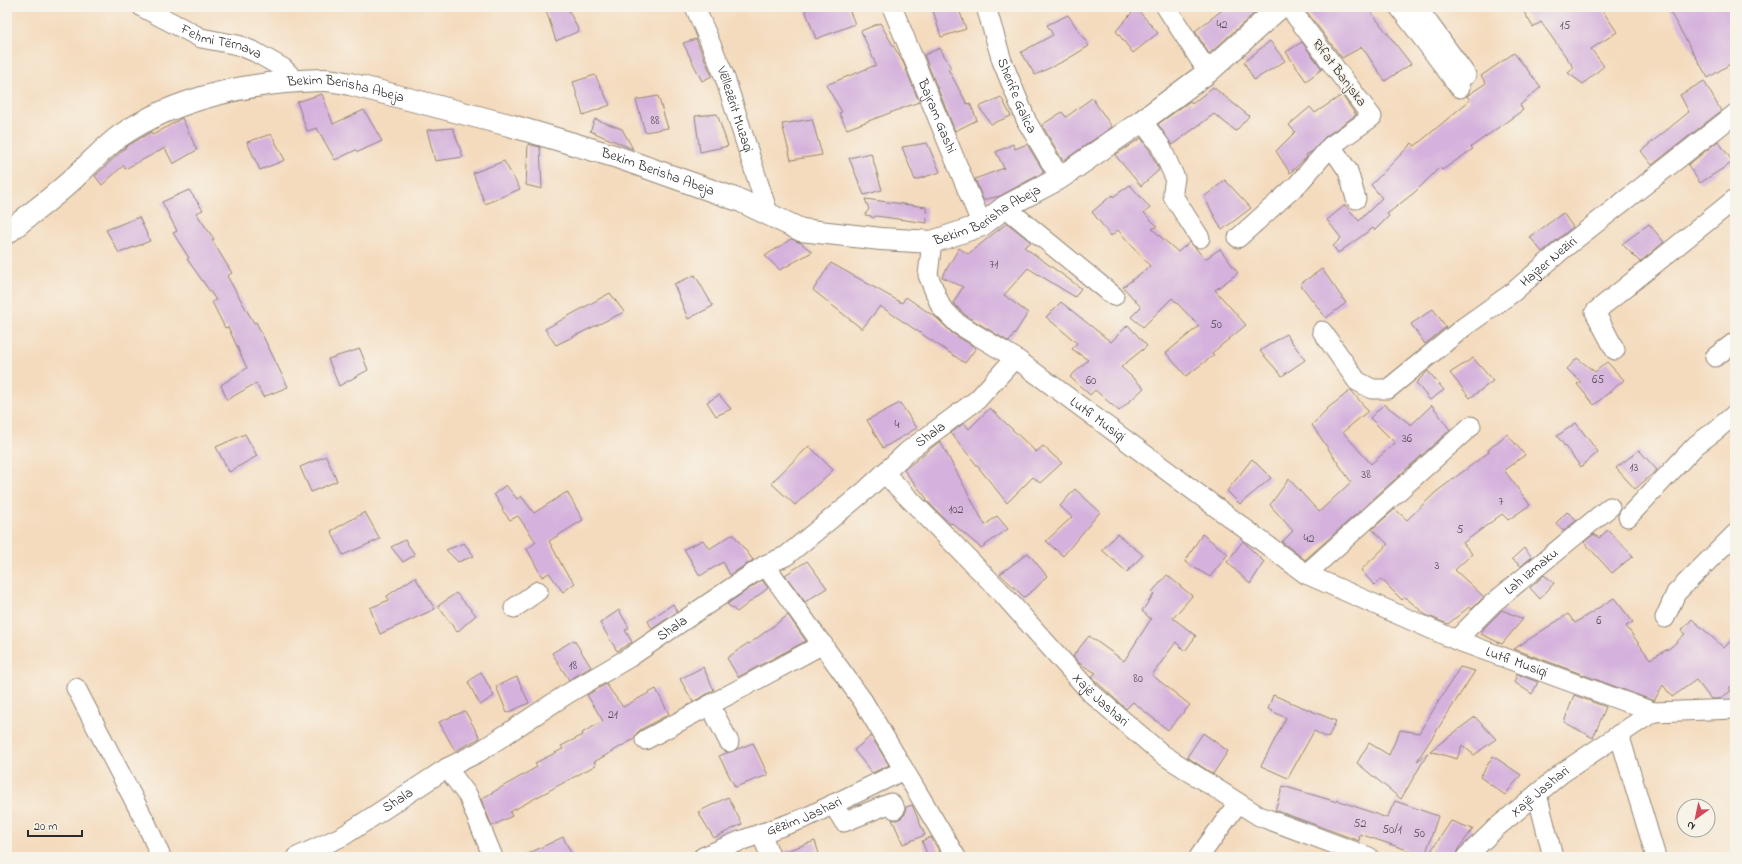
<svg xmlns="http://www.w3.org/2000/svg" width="1742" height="864" font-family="'Indie Flower',sans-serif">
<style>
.building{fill:#d5b2dd}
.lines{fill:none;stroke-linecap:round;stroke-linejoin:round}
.minor-casing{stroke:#908374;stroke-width:21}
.tertiary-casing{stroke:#908374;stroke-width:24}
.minor{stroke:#fff;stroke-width:19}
.tertiary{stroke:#fff;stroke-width:22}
.labels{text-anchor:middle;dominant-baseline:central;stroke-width:3;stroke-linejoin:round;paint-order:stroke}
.number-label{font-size:12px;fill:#564d58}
.street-label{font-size:14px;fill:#2b2b2b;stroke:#f7f3e8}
</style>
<rect width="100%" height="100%" fill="#f7f3e8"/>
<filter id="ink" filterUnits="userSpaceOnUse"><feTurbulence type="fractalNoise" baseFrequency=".025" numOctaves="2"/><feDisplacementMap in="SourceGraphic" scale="8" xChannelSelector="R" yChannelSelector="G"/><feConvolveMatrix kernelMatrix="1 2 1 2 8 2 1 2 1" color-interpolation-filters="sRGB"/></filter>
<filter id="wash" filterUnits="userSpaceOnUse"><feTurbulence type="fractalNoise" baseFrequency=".012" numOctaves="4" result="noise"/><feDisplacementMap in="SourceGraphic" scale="16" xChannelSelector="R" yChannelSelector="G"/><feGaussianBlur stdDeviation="0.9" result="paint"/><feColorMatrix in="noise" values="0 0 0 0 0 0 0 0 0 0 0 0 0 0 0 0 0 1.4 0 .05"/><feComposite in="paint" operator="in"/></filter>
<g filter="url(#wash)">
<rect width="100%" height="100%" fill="#f4dbbe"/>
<g id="blocks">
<!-- building -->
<g class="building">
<path d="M 545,7 L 567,7 L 579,31 L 556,41 Z"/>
<path d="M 804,7 L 848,7 L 855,24 L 816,39 Z"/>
<path d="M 932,7 L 958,7 L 966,29 L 941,37 Z"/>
<path d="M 1226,7 L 1261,7 L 1209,54 L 1195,31 Z"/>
<path d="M 1303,7 L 1367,7 L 1411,64 L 1385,81 L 1362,47 L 1342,58 Z"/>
<path d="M 1521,7 L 1600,7 L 1617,32 L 1591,49 L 1604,66 L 1583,84 L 1568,73 L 1574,68 L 1541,22 L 1533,27 Z"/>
<path d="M 1667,7 L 1735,7 L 1735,61 L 1708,78 Z"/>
<path d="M 1136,8 L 1158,33 L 1133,53 L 1116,31 Z"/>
<path d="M 1068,15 L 1089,46 L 1066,60 L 1035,75 L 1021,52 L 1053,35 L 1047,25 Z"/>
<path d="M 880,23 L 904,64 L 919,102 L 847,129 L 839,113 L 842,112 L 826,85 L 876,65 L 861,31 Z"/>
<path d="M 696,39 L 712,76 L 702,81 L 683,43 Z"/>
<path d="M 1270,41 L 1285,61 L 1254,80 L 1244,62 Z"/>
<path d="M 1302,42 L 1322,69 L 1306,81 L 1286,52 Z"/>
<path d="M 940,48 L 951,68 L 948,69 L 967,104 L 970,103 L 977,120 L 955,131 L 924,55 Z"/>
<path d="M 1514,53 L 1541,87 L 1520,105 L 1523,110 L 1471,147 L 1473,149 L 1442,170 L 1440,167 L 1415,192 L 1387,214 L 1389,216 L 1375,230 L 1373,228 L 1338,253 L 1333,246 L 1341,238 L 1327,220 L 1345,205 L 1359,221 L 1382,198 L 1371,185 L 1412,143 L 1415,146 L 1470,100 L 1467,96 L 1468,95 L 1486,83 L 1481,76 Z"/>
<path d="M 595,75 L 610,105 L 583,115 L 573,82 Z"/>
<path d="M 1704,81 L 1721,111 L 1652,165 L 1641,151 L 1689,112 L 1680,95 Z"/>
<path d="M 1213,87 L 1249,116 L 1236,131 L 1214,114 L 1172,145 L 1158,124 L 1190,101 L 1192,104 Z"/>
<path d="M 322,94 L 333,124 L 364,110 L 382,141 L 358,152 L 356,150 L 335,160 L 317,128 L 307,131 L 297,102 Z"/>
<path d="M 1342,95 L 1356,115 L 1325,137 L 1313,151 L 1306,155 L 1307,157 L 1290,173 L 1276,151 L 1295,132 L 1289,125 L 1310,107 L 1315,113 Z"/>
<path d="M 658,96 L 668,128 L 645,132 L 636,100 Z"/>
<path d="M 1001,97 L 1011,116 L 991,124 L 979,107 Z"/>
<path d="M 1092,98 L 1112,127 L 1063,161 L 1042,125 L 1062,112 L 1066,117 Z"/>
<path d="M 717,114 L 728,146 L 700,152 L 695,116 Z"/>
<path d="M 182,118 L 197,150 L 173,164 L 165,148 L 125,169 L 124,165 L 102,185 L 95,176 L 127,146 L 151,132 L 153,135 Z"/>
<path d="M 595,119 L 622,129 L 633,149 L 590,131 Z"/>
<path d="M 812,119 L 822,155 L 791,160 L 782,124 Z"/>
<path d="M 453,128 L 463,157 L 435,161 L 427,130 Z"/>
<path d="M 271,134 L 285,160 L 260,170 L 247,142 Z"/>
<path d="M 1141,138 L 1150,151 L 1159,170 L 1141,186 L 1115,155 Z"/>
<path d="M 1718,141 L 1733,162 L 1700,183 L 1688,165 Z"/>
<path d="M 927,143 L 940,172 L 915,180 L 902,147 Z"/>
<path d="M 528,144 L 540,147 L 542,189 L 526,185 Z"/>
<path d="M 1013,144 L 1015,149 L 1027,144 L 1044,172 L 1000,196 L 983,200 L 975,179 L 1004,168 L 996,152 Z"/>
<path d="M 871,153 L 882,190 L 864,195 L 849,158 Z"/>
<path d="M 504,161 L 520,189 L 485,204 L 473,173 Z"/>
<path d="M 1225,180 L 1251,208 L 1222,230 L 1204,197 Z"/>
<path d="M 1130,185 L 1150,208 L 1144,213 L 1157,226 L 1152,229 L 1178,252 L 1190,242 L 1205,259 L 1220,249 L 1238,273 L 1215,290 L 1246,325 L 1212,353 L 1214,355 L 1186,376 L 1166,353 L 1199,326 L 1172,298 L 1143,327 L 1131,317 L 1141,307 L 1123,287 L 1150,266 L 1118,230 L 1111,236 L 1092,212 L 1112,195 L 1113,197 Z"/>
<path d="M 189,190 L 203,210 L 196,213 L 214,239 L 212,240 L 232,273 L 227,276 L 254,323 L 256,322 L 288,387 L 263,397 L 256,383 L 227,400 L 221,385 L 247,368 L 228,327 L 225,328 L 212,302 L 216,300 L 187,259 L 189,258 L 173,233 L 177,231 L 162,202 Z"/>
<path d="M 865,199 L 926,207 L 927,223 L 876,216 L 872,218 L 871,216 L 865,215 L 869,209 Z"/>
<path d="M 1563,213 L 1573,227 L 1542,252 L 1530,237 Z"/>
<path d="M 139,217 L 150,241 L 119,253 L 106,230 Z"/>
<path d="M 1007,223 L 1031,242 L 1024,247 L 1081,288 L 1075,297 L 1028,268 L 1004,295 L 1028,313 L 1009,342 L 965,315 L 953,303 L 963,287 L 942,277 L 959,248 L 968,254 Z"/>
<path d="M 1649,224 L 1664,242 L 1640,262 L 1622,244 Z"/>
<path d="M 791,239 L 801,243 L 812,252 L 780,270 L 765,256 Z"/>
<path d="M 831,263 L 902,303 L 906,297 L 938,319 L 952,333 L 976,348 L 965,363 L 880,306 L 862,329 L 813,290 Z"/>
<path d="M 1322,269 L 1346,303 L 1326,318 L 1300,284 Z"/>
<path d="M 695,275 L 713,306 L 688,319 L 674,284 Z"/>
<path d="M 610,293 L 624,312 L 556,345 L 545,329 Z"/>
<path d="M 1061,302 L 1111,342 L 1128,325 L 1147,346 L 1121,367 L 1144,388 L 1119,411 L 1095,390 L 1090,395 L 1070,377 L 1088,360 L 1072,349 L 1077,343 L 1046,317 Z"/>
<path d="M 1433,309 L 1446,327 L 1425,344 L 1411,324 Z"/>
<path d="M 1286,334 L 1305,360 L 1282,376 L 1260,351 Z"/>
<path d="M 360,349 L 368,370 L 339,386 L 328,359 Z"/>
<path d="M 1473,358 L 1493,381 L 1470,398 L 1450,373 Z"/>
<path d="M 1577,358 L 1595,372 L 1607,362 L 1624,380 L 1594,405 L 1577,384 L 1581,382 L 1567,369 Z"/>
<path d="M 1428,371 L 1444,390 L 1430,400 L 1416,383 Z"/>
<path d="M 1351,390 L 1368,411 L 1343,432 L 1371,464 L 1395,443 L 1370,418 L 1384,404 L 1411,425 L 1432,405 L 1450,430 L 1305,560 L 1282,542 L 1293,531 L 1270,505 L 1289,479 L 1319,512 L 1351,482 L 1312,425 L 1328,408 Z"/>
<path d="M 719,395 L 731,409 L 716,416 L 707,402 Z"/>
<path d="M 900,403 L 917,428 L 883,448 L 867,420 Z"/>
<path d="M 990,408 L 1036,452 L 1043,446 L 1062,463 L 1040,483 L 1033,477 L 1007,503 L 951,433 L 964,423 L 969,429 Z"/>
<path d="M 1576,423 L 1598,452 L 1581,467 L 1557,436 Z"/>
<path d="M 245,434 L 257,456 L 229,472 L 216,447 Z"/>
<path d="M 1507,434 L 1525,455 L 1504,470 L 1530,505 L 1508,520 L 1502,514 L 1463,543 L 1472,554 L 1455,570 L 1484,597 L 1472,609 L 1469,607 L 1448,624 L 1426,615 L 1405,597 L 1402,600 L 1381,579 L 1374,585 L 1361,570 L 1388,544 L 1372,529 L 1395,509 L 1407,520 L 1436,492 L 1489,452 L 1488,450 Z"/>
<path d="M 940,441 L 985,525 L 997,516 L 1008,529 L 981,548 L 952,523 L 950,524 L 926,500 L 927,499 L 904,470 Z"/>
<path d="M 809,446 L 833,470 L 795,505 L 771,483 Z"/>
<path d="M 1639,450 L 1657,470 L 1635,489 L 1616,468 Z"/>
<path d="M 326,456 L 337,481 L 311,492 L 300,467 Z"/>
<path d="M 1252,459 L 1271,478 L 1240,504 L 1227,491 Z"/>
<path d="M 506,485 L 517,499 L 521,496 L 534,513 L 567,492 L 583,520 L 549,541 L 565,571 L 575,583 L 563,592 L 549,573 L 542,577 L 527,549 L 536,542 L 518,516 L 510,520 L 502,510 L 503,509 L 494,494 Z"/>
<path d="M 1075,489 L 1100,512 L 1063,556 L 1046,541 L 1072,517 L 1060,506 Z"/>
<path d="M 365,512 L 380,539 L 343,555 L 331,531 Z"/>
<path d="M 1567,512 L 1577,520 L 1563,531 L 1556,523 Z"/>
<path d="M 1608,530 L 1633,556 L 1612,573 L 1584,542 L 1594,534 L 1599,538 Z"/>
<path d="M 733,534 L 753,560 L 730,575 L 723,562 L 700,576 L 684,549 L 703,540 L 709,549 Z"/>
<path d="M 1117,534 L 1143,555 L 1127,572 L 1102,550 Z"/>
<path d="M 1202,534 L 1228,554 L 1210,577 L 1185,562 Z"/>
<path d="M 405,540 L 415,555 L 403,562 L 391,547 Z"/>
<path d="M 1243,541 L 1264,562 L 1250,584 L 1227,562 Z"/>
<path d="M 464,543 L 474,556 L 458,562 L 446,550 Z"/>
<path d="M 1524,548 L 1532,557 L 1521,566 L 1512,559 Z"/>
<path d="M 1028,553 L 1047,576 L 1035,589 L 1024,597 L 1000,574 Z"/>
<path d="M 807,561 L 827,588 L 805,602 L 785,575 Z"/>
<path d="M 1167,575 L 1192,596 L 1173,618 L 1196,636 L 1185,651 L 1176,642 L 1152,675 L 1190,705 L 1168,730 L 1133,702 L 1126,709 L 1091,677 L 1096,673 L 1079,663 L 1073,656 L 1089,636 L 1124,661 L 1151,619 L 1142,611 L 1154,594 L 1152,592 Z"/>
<path d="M 1544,575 L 1554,583 L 1540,599 L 1530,588 Z"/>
<path d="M 415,577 L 435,609 L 380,634 L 370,608 L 389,600 L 387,596 Z"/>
<path d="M 762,580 L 768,588 L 737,612 L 727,604 Z"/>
<path d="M 456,593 L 476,615 L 457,632 L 438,606 Z"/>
<path d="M 1614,598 L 1633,622 L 1626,626 L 1650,659 L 1670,648 L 1685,634 L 1681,631 L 1692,619 L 1724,648 L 1735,636 L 1735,682 L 1729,688 L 1731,691 L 1719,699 L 1711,699 L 1696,680 L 1672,697 L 1663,685 L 1654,701 L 1514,649 L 1568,614 L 1575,623 Z"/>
<path d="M 673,604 L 677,612 L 652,629 L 648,621 Z"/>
<path d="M 619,610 L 629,628 L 625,630 L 632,642 L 617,651 L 600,623 Z"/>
<path d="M 1502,610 L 1523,619 L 1502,644 L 1481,634 L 1484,628 Z"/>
<path d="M 788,615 L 806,641 L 738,677 L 727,658 L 748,643 L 749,644 Z"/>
<path d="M 574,640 L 591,667 L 569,680 L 552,653 Z"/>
<path d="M 703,667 L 714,690 L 693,702 L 680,679 Z"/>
<path d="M 1460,667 L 1475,671 L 1417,761 L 1428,753 L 1401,799 L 1357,763 L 1369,743 L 1389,755 L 1400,730 L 1419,733 Z"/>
<path d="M 481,672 L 494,696 L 480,705 L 468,682 Z"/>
<path d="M 1517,674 L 1538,682 L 1532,694 L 1514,682 Z"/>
<path d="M 517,677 L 529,703 L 507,713 L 496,686 Z"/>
<path d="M 606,684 L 623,707 L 656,689 L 669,714 L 640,730 L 636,734 L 634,739 L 594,762 L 596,765 L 510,812 L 512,816 L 492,826 L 481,799 L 537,767 L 535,763 L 563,749 L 561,746 L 583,735 L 582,733 L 603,721 L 587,695 Z"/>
<path d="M 1273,695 L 1336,721 L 1328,738 L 1314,731 L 1288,778 L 1261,766 L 1286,718 L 1268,709 Z"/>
<path d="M 1574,695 L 1606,707 L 1593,738 L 1564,722 Z"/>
<path d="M 465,711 L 480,738 L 455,751 L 439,722 Z"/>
<path d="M 1475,717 L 1496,739 L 1474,755 L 1462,745 L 1457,759 L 1430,751 Z"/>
<path d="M 1203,733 L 1228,751 L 1213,774 L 1187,757 Z"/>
<path d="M 871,736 L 889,765 L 872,773 L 854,750 Z"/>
<path d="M 753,743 L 768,775 L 735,787 L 719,756 Z"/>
<path d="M 1493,756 L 1521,775 L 1505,795 L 1480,777 Z"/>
<path d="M 1283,786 L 1337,802 L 1337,800 L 1387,818 L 1395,801 L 1438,816 L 1425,856 L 1360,834 L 1359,841 L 1275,810 Z"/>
<path d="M 728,797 L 742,824 L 714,838 L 698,812 Z"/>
<path d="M 912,805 L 925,835 L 903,844 L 892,819 L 896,820 L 901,818 L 905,814 L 906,807 Z"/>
<path d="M 1451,821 L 1473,829 L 1458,849 L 1455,857 L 1427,857 Z"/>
<path d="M 563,837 L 573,857 L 521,857 Z"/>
<path d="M 931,837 L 943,857 L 928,857 L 922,841 Z"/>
<path d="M 815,841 L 820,857 L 779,857 L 780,853 Z"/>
</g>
</g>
</g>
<g filter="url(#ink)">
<use href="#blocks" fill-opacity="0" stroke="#908374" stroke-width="1"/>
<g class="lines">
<!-- minor casing -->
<g class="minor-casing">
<g id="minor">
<path id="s1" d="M 142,7 L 201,38 L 238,45 L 255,52 L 283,68 L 296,81"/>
<path id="s2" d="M 695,7 L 724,75 L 768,213"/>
<path id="s3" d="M 892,7 L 982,225"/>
<path id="s4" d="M 986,7 L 1002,61 L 1027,122 L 1060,178"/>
<path d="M 1166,7 L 1208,72"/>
<path d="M 1399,7 L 1460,88"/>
<path d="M 1417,7 L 1466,75"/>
<path d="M 1142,121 L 1160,145 L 1175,178 L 1173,191 L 1173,196 L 1200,238"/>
<path d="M 1331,146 L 1348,171 L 1356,199"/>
<path d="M 1005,207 L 1114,296"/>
<path d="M 1238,238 L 1298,184 L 1331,146 L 1372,117 L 1289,7"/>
<path id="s5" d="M 932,242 L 928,275 L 941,307 L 958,324 L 1015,358 L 1306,574 L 1456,640 L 1653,712 L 1735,709"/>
<path id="s6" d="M 1322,331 L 1357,381 L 1372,389 L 1388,389 L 1464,327 L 1512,293 L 1563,249 L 1735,114"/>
<path d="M 1615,350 L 1595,312 L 1735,199"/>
<path d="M 1715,357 L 1735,342"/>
<path id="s7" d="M 884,473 L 999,590 L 1091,693 L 1162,754 L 1259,816 L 1369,857"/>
<path d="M 1628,517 L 1696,445 L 1715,431 L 1735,414"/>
<path d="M 765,565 L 863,701 L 956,857"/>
<path d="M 1306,574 L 1471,426"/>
<path d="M 514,608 L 538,591"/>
<path d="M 1665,618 L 1676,593 L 1735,534"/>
<path id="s8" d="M 1456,640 L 1493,603 L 1610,507"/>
<path d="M 76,688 L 147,825 L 161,857"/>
<path d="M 710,705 L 729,742"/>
<path d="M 1619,734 L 1656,857"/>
<path d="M 645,740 L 823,644"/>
<path d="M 447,768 L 468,796 L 493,857"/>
<path d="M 1537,794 L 1553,857"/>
<path d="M 833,804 L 844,822 L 891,803 L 895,809"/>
<path d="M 761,833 L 769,853"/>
<path id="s9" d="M 297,857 L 343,836 L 447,768 L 479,752 L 567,694 L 630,657 L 765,565 L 786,556 L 866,490 L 908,451 L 977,400 L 1015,358"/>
<path id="s10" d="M 703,857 L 740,841 L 805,818 L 904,770"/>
<path d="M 1199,857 L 1238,803"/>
<path id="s11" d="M 1466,857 L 1496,828 L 1562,773 L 1653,712"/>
</g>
</g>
<!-- tertiary casing -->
<g class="tertiary-casing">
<g id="tertiary">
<path id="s12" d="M 7,233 C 26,217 46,203 64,187 C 83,171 100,151 120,136 C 176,97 256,81 323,80 C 331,80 341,82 350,84 L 509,125 L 614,156 L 741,201 L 801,230 L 881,239 L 932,242 L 982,225 L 1005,207 L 1060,178 L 1142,121 L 1208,72 L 1280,7"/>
</g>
</g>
<!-- minor -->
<use href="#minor" class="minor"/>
<!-- tertiary -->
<use href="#tertiary" class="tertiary"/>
</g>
</g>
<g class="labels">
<!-- number labels -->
<g class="number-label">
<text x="1222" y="25">42</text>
<text x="1565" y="26">15</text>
<text x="655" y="121">88</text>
<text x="994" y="265">71</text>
<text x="1216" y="325">50</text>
<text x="1598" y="380">65</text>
<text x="1091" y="381">60</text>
<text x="897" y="425">4</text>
<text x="1407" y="439">36</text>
<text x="1634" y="468">13</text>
<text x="1366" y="475">38</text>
<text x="1501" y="502">7</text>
<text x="956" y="510">102</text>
<text x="1460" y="530">5</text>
<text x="1309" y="539">42</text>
<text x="1437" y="566">3</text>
<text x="1599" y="621">6</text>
<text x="573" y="666">18</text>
<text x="1138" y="679">80</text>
<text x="613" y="715">21</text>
<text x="1360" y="824">52</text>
<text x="1392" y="830">50/1</text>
<text x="1419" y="834">50</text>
</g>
<!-- street labels -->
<g class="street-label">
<text stroke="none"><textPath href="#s1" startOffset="87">Fehmi Tërnava</textPath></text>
<text transform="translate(1339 73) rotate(53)">Rifat Banjska</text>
<text stroke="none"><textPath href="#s12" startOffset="386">Bekim Berisha Abeja</textPath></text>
<text stroke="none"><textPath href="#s4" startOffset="94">Sherife Galica</textPath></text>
<text stroke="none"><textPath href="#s2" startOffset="110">Vëllezërit Muzaqi</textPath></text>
<text stroke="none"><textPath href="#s3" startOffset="118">Bajram Gashi</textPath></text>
<text stroke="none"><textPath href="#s12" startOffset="710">Bekim Berisha Abeja</textPath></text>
<text stroke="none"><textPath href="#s12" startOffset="1058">Bekim Berisha Abeja</textPath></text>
<text stroke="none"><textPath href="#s6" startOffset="299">Hajzer Neziri</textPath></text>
<text stroke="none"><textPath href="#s5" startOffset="261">Lutfi Musiqi</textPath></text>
<text stroke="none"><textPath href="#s9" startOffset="764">Shala</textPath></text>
<text stroke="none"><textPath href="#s8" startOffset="102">Lah Izmaku</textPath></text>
<text stroke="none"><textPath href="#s9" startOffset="440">Shala</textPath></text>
<text stroke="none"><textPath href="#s5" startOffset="749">Lutfi Musiqi</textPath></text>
<text stroke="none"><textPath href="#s7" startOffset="314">Xajë Jashari</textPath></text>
<text stroke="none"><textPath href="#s11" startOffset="99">Xajë Jashari</textPath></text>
<text stroke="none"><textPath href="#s9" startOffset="116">Shala</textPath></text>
<text stroke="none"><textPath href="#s10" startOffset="109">Gëzim Jashari</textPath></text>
</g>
</g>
<!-- margin -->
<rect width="1742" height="864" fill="none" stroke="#f7f3e8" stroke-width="24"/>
<!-- north arrow -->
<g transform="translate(1696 818) rotate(213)"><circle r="19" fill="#f7f3e8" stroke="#a5a39c"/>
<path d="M0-3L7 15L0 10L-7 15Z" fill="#d1495b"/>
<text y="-6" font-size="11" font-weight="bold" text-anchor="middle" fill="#2b2b2b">N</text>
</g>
<!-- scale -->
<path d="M28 830v6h54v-6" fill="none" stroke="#2b2b2b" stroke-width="2"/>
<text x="34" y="830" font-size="12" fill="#2b2b2b" stroke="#f7f3e8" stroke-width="3" paint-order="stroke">20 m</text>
</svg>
